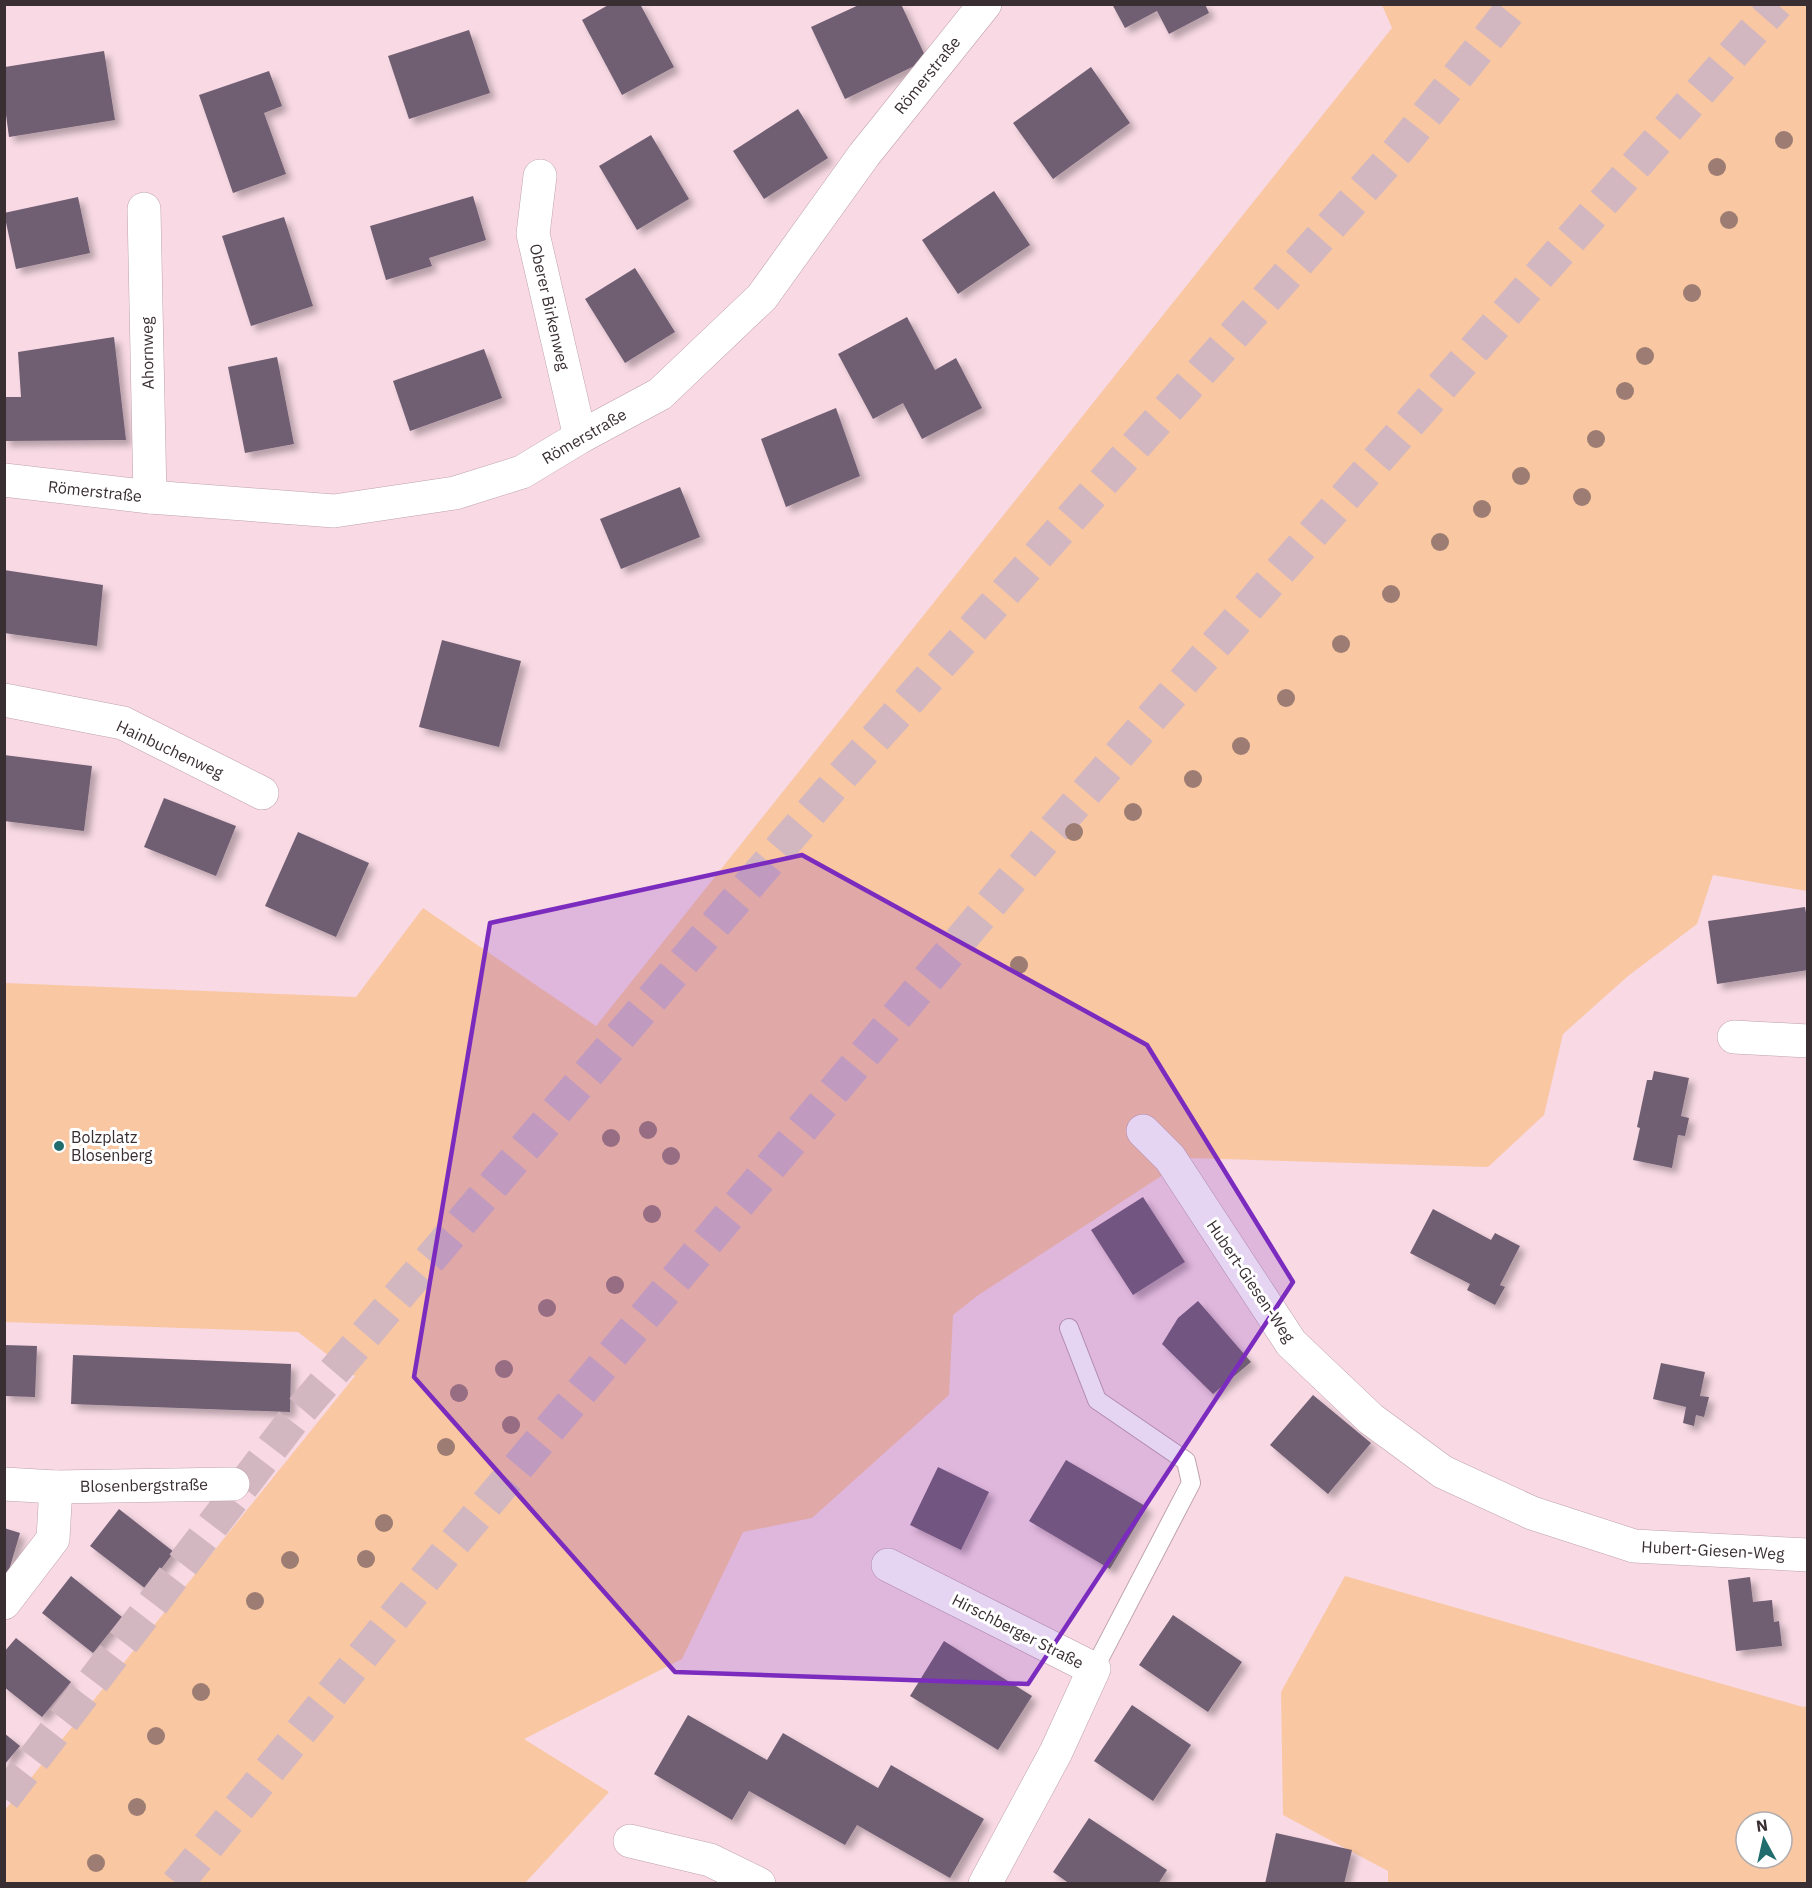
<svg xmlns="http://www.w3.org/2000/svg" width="1812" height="1888" font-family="'IBM Plex Sans',sans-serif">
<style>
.green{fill:#f9c7a2;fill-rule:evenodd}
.building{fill:#705e72;filter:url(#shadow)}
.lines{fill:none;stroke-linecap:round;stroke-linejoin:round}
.motorway-tunnel{stroke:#d2b7c0;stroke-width:33;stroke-dasharray:33 16;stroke-linecap:butt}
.service-casing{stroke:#bfa2ad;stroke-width:20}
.minor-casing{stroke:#bfa2ad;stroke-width:34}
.service{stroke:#fff;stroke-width:18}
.minor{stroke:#fff;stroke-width:33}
.tree{fill:#9d7d73}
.marked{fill:#7b2cbf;fill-opacity:0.2;stroke:#7b2cbf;stroke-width:4.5;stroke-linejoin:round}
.poi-dot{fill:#216d6e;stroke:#fff;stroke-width:2}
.labels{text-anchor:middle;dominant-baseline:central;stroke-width:6;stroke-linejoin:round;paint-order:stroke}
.street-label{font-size:16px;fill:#392e32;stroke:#fff}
.poi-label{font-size:16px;fill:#392e32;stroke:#fff;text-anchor:start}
</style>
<defs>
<filter id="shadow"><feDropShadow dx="5.5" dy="5.5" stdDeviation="3" flood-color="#0004"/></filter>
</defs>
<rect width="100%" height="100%" fill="#f8d9e4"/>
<!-- green -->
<g class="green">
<path d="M 1382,5 L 1807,5 L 1807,891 L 1713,875 L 1697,924 L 1628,976 L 1563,1034 L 1544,1115 L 1488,1167 L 1189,1158 L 977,1296 L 953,1315 L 949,1395 L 812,1518 L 743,1532 L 682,1659 L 524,1739 L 609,1792 L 525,1883 L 5,1883 L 5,1810 L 355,1376 L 298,1332 L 5,1322 L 5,983 L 356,997 L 423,908 L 596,1026 L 1392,28 Z"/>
<path d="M 1345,1576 L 1803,1707 L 1807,1706 L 1807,1883 L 1388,1883 L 1388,1871 L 1283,1815 L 1281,1692 ZM 1746,1822 L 1782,1822 L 1782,1858 L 1746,1858 Z"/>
</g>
<!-- building -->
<g class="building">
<path d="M 610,4 L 640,4 L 674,67 L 622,95 L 582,20 Z"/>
<path d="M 861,4 L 901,4 L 927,60 L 845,99 L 811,27 Z"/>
<path d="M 1112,4 L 1205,4 L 1209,13 L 1169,34 L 1157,11 L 1125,28 Z"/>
<path d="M 469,30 L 490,93 L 409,119 L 388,56 Z"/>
<path d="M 104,51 L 115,120 L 9,137 L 5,107 L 5,67 Z"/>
<path d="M 1091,67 L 1130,123 L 1053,179 L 1013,123 Z"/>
<path d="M 269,71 L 282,106 L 264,113 L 286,174 L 233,193 L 199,95 Z"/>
<path d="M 798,109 L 828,158 L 764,199 L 733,151 Z"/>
<path d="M 651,135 L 689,199 L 637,230 L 599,166 Z"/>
<path d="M 994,191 L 1030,245 L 958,294 L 922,240 Z"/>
<path d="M 473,196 L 486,240 L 429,258 L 432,266 L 386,280 L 370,226 Z"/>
<path d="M 78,197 L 90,253 L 16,269 L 4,213 Z"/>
<path d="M 284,217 L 313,306 L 251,326 L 222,236 Z"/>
<path d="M 635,268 L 675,332 L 625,363 L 585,299 Z"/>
<path d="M 907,317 L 935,370 L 956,358 L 982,408 L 922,439 L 903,403 L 873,419 L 838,354 Z"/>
<path d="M 114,337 L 126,440 L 4,441 L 4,397 L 21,397 L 18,352 Z"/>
<path d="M 484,349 L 502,398 L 410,431 L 393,381 Z"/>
<path d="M 277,357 L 294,444 L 245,453 L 228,367 Z"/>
<path d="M 836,408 L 860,476 L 786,507 L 761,439 Z"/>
<path d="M 680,487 L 700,537 L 621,569 L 600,519 Z"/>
<path d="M 4,570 L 103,585 L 97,646 L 4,633 Z"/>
<path d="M 442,640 L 521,661 L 499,747 L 419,727 Z"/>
<path d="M 4,755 L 92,766 L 84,831 L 4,821 Z"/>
<path d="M 164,798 L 236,826 L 216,876 L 144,847 Z"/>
<path d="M 298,832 L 369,863 L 336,937 L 265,906 Z"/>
<path d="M 1805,907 L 1808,924 L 1808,970 L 1717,984 L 1708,921 Z"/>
<path d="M 1654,1071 L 1689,1078 L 1681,1116 L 1689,1118 L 1685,1136 L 1678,1135 L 1672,1168 L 1633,1160 L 1640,1128 L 1637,1127 L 1647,1080 L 1652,1080 Z"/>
<path d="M 1143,1197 L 1185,1262 L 1133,1295 L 1091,1230 Z"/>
<path d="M 1433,1209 L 1491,1240 L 1495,1233 L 1520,1246 L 1500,1285 L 1505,1287 L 1495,1305 L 1467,1290 L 1470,1284 L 1410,1253 Z"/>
<path d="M 1198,1301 L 1251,1362 L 1213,1394 L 1162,1344 L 1178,1318 Z"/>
<path d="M 4,1345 L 37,1346 L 35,1397 L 4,1396 Z"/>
<path d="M 73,1355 L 291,1364 L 290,1412 L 71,1404 Z"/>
<path d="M 1661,1363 L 1705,1372 L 1700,1396 L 1709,1397 L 1704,1417 L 1696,1415 L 1694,1426 L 1683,1423 L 1686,1407 L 1653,1399 Z"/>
<path d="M 1313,1395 L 1371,1443 L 1328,1494 L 1270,1445 Z"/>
<path d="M 1066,1460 L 1147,1507 L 1110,1569 L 1029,1521 Z"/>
<path d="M 938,1467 L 989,1492 L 961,1550 L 910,1525 Z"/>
<path d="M 119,1509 L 174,1552 L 146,1589 L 90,1546 Z"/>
<path d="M 4,1528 L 20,1533 L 5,1584 L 4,1584 Z"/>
<path d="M 71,1576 L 122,1617 L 93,1653 L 42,1613 Z"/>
<path d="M 1750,1577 L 1753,1602 L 1772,1600 L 1774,1622 L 1779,1621 L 1782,1646 L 1736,1651 L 1728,1580 Z"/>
<path d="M 1173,1615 L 1242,1662 L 1208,1712 L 1139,1665 Z"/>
<path d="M 16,1638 L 71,1682 L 42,1717 L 4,1687 L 4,1652 Z"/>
<path d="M 944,1641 L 1032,1696 L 998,1750 L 910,1696 Z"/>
<path d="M 1132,1705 L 1191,1745 L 1153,1801 L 1094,1761 Z"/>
<path d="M 688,1715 L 767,1760 L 783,1733 L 878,1788 L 891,1765 L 984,1819 L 950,1878 L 857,1825 L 845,1845 L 749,1791 L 732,1820 L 654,1774 Z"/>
<path d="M 4,1733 L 20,1746 L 4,1765 Z"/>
<path d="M 1089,1818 L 1167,1870 L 1158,1884 L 1070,1884 L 1053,1872 Z"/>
<path d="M 1276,1833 L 1352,1850 L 1344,1884 L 1265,1884 Z"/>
</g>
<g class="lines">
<!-- motorway-tunnel -->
<g class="motorway-tunnel">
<path d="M 4,1798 L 297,1415 L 841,777 L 1400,148 L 1515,4"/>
<path d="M 177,1884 L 454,1543 L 1053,830 L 1777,4"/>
</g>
<!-- service casing -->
<g class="service-casing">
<path id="service" d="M 1069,1328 L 1097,1400 L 1186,1461 L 1191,1483 L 1094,1669"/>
</g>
<!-- minor casing -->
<g class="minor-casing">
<g id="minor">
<path d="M 540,176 L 533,234 L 580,437"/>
<path d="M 144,209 L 150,497"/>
<path d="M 4,480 L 150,497 L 334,511 L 455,493 L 522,472 L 580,437 L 660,394 L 762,297 L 864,155 L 985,4"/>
<path d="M 4,700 L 123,723 L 262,793"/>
<path d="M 1734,1037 L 1808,1041"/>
<path d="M 1143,1131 L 1170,1158 L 1291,1343 L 1371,1419 L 1443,1472 L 1532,1513 L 1634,1546 L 1808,1555"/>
<path d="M 4,1484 L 56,1487 L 233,1484"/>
<path d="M 888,1565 L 1094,1669 L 1056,1752 L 985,1884"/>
<path d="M 4,1603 L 53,1539 L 56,1487"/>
<path d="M 630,1841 L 710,1860 L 759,1884"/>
</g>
</g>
<!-- service -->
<use href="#service" class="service"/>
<!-- minor -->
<use href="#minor" class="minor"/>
</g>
<!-- trees -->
<g class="tree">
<circle cx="1784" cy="140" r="9"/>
<circle cx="1717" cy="167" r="9"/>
<circle cx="1729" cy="220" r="9"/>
<circle cx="1692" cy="293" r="9"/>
<circle cx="1645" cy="356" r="9"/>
<circle cx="1625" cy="391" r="9"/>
<circle cx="1596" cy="439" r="9"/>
<circle cx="1521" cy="476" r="9"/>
<circle cx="1582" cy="497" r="9"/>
<circle cx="1482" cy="509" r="9"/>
<circle cx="1440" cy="542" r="9"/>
<circle cx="1391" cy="594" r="9"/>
<circle cx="1341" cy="644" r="9"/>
<circle cx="1286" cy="698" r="9"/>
<circle cx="1241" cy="746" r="9"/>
<circle cx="1193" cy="779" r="9"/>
<circle cx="1133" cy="812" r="9"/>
<circle cx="1074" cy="832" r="9"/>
<circle cx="1019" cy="965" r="9"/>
<circle cx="648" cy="1130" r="9"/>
<circle cx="611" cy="1138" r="9"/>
<circle cx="671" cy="1156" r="9"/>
<circle cx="652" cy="1214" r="9"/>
<circle cx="615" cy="1285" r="9"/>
<circle cx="547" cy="1308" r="9"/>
<circle cx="504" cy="1369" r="9"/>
<circle cx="459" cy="1393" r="9"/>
<circle cx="511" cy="1425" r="9"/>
<circle cx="446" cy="1447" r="9"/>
<circle cx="384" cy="1523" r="9"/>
<circle cx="366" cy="1559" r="9"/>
<circle cx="290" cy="1560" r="9"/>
<circle cx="255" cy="1601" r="9"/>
<circle cx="201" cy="1692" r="9"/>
<circle cx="156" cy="1736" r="9"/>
<circle cx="137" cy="1807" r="9"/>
<circle cx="96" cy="1863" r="9"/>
</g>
<!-- marked area -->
<path class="marked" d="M 802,855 L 1147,1045 L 1293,1282 L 1028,1684 L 675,1672 L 414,1377 L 490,923 Z"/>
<!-- markers -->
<circle class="poi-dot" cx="59" cy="1146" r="6"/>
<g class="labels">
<!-- street labels -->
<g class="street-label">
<text transform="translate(927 75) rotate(-51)">Römerstraße</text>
<text transform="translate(550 307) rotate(77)">Oberer Birkenweg</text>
<text transform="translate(147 353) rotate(-91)">Ahornweg</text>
<text transform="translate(584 436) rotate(-30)">Römerstraße</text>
<text transform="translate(95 491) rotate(6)">Römerstraße</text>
<text transform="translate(170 749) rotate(25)">Hainbuchenweg</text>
<text transform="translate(1251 1281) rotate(56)">Hubert-Giesen-Weg</text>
<text transform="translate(144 1485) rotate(-1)">Blosenbergstraße</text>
<text transform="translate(1713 1550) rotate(3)">Hubert-Giesen-Weg</text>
<text transform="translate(1018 1631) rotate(27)">Hirschberger Straße</text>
</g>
<!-- poi labels -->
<g class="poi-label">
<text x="71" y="1137">Bolzplatz<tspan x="71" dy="18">Blosenberg</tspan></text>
</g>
</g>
<!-- border -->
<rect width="1812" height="1888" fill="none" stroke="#392e32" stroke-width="12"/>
<!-- north arrow -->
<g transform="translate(1764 1840) rotate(352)"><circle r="28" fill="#ffffff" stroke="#b0abad" stroke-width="1.5"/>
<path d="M0-4.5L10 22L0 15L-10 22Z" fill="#216d6e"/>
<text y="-9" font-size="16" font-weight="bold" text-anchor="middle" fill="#392e32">N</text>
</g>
</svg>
